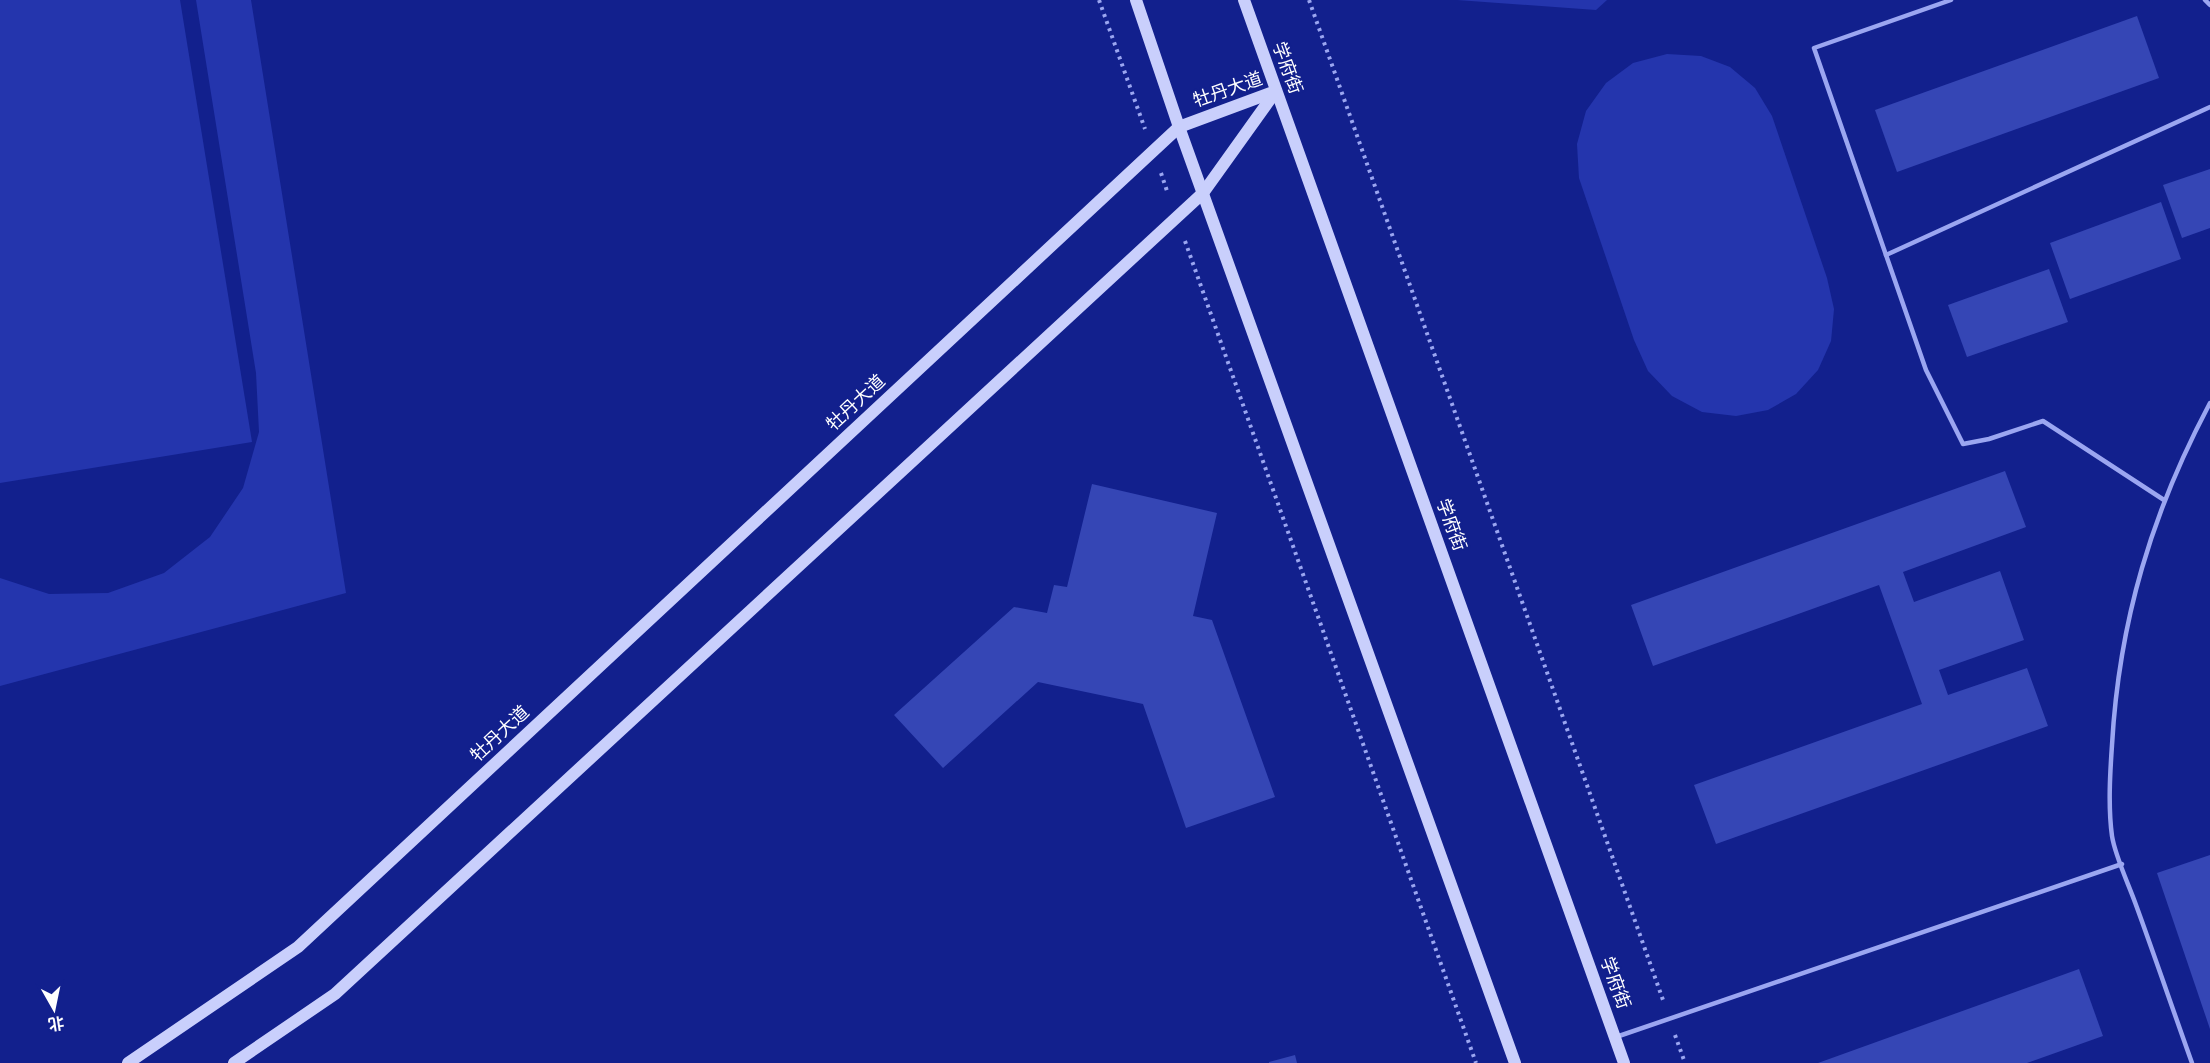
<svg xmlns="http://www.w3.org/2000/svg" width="2210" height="1063" font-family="'Source Sans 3','Noto Sans SC',sans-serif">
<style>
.green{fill:#2435ad}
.building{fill:#3546b5}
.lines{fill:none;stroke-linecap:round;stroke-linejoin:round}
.path{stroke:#9ba6f1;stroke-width:4;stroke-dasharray:3 4.5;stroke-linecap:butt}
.lane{stroke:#9ba6f1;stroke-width:4.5}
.secondary{stroke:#c9cffc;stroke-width:12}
.labels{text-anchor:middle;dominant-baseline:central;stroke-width:4.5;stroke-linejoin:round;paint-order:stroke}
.street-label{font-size:18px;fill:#fff;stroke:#12208d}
</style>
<rect width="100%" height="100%" fill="#12208d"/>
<!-- green -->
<g class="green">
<path d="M 0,0 L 180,0 L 252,442 L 0,483 Z"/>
<path d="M 196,0 L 251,0 L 346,593 L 0,686 L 0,578 L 49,594 L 108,593 L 164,573 L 210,537 L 243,488 L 259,432 L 256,373 Z"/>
<path d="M 1457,0 L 1607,0 L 1596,10 Z"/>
<path d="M 1667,54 L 1701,56 L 1730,67 L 1755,88 L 1772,116 L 1827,278 L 1834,309 L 1831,341 L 1818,370 L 1796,394 L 1768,410 L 1736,416 L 1702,412 L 1672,396 L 1648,371 L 1634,340 L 1579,178 L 1577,144 L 1586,111 L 1606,83 L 1633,63 Z"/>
</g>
<!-- building -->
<g class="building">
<path d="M 2137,16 L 2159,78 L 1897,172 L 1875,110 Z"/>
<path d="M 2210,169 L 2210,228 L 2182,238 L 2163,185 Z"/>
<path d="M 2161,202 L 2181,259 L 2070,299 L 2050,243 Z"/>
<path d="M 2049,269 L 2068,322 L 1967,357 L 1948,305 Z"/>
<path d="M 2005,471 L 2026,527 L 1903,572 L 1914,602 L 2000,571 L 2024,640 L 1939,670 L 1948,695 L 2027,668 L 2048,726 L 1716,844 L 1694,785 L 1922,704 L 1879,585 L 1653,666 L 1631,605 Z"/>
<path d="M 1092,484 L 1217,513 L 1193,616 L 1212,620 L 1275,797 L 1186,828 L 1143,704 L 1038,682 L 943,768 L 894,715 L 1014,607 L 1047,613 L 1054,585 L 1067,587 Z"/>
<path d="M 2210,855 L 2210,1029 L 2157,873 Z"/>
<path d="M 2079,969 L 2103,1036 L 2027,1063 L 1818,1063 Z"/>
<path d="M 1295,1055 L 1297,1063 L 1269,1063 L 1269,1062 Z"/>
</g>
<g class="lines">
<!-- path -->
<g class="path">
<path d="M 1099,0 L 1145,129"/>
<path d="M 1309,0 L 1663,1000"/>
<path d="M 1161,173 L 1168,194"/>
<path d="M 1185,241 L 1476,1063"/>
<path d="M 1675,1035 L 1685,1063"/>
</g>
<!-- lane -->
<g class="lane">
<path d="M 1951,0 L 1814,48 L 1926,370 L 1963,444 L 1989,439 L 2043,421 L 2164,500"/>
<path d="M 2205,0 L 2210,5"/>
<path d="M 1886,255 L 2210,107"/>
<path d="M 1616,1037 L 2122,864"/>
<path d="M 2192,1063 C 2173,1010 2155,957 2136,905 C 2129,885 2115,856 2112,836 C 2108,807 2110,774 2112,745 C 2119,621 2152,512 2210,403"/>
</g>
<!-- secondary -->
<g class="secondary">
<path d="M 1136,0 L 1179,127 L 1515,1063"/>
<path d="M 1244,0 L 1624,1063"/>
<path d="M 128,1063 L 298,947 L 1179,127 L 1276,91"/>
<path d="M 234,1063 L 335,994 L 1203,193 L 1276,91"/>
</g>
</g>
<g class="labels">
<!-- street labels -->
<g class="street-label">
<text transform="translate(1287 68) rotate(70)">学府街</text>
<text transform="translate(1228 90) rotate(-19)">牡丹大道</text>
<text transform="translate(856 403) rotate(-43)">牡丹大道</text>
<text transform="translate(1451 525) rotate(70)">学府街</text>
<text transform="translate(500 734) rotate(-43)">牡丹大道</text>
<text transform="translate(1615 983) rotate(70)">学府街</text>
</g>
</g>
<!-- north arrow -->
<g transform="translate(54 1009) rotate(171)" stroke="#12208d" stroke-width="4.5" paint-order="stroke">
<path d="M0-4.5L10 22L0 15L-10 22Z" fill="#ffffff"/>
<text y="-9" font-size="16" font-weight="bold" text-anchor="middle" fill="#ffffff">北</text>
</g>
</svg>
